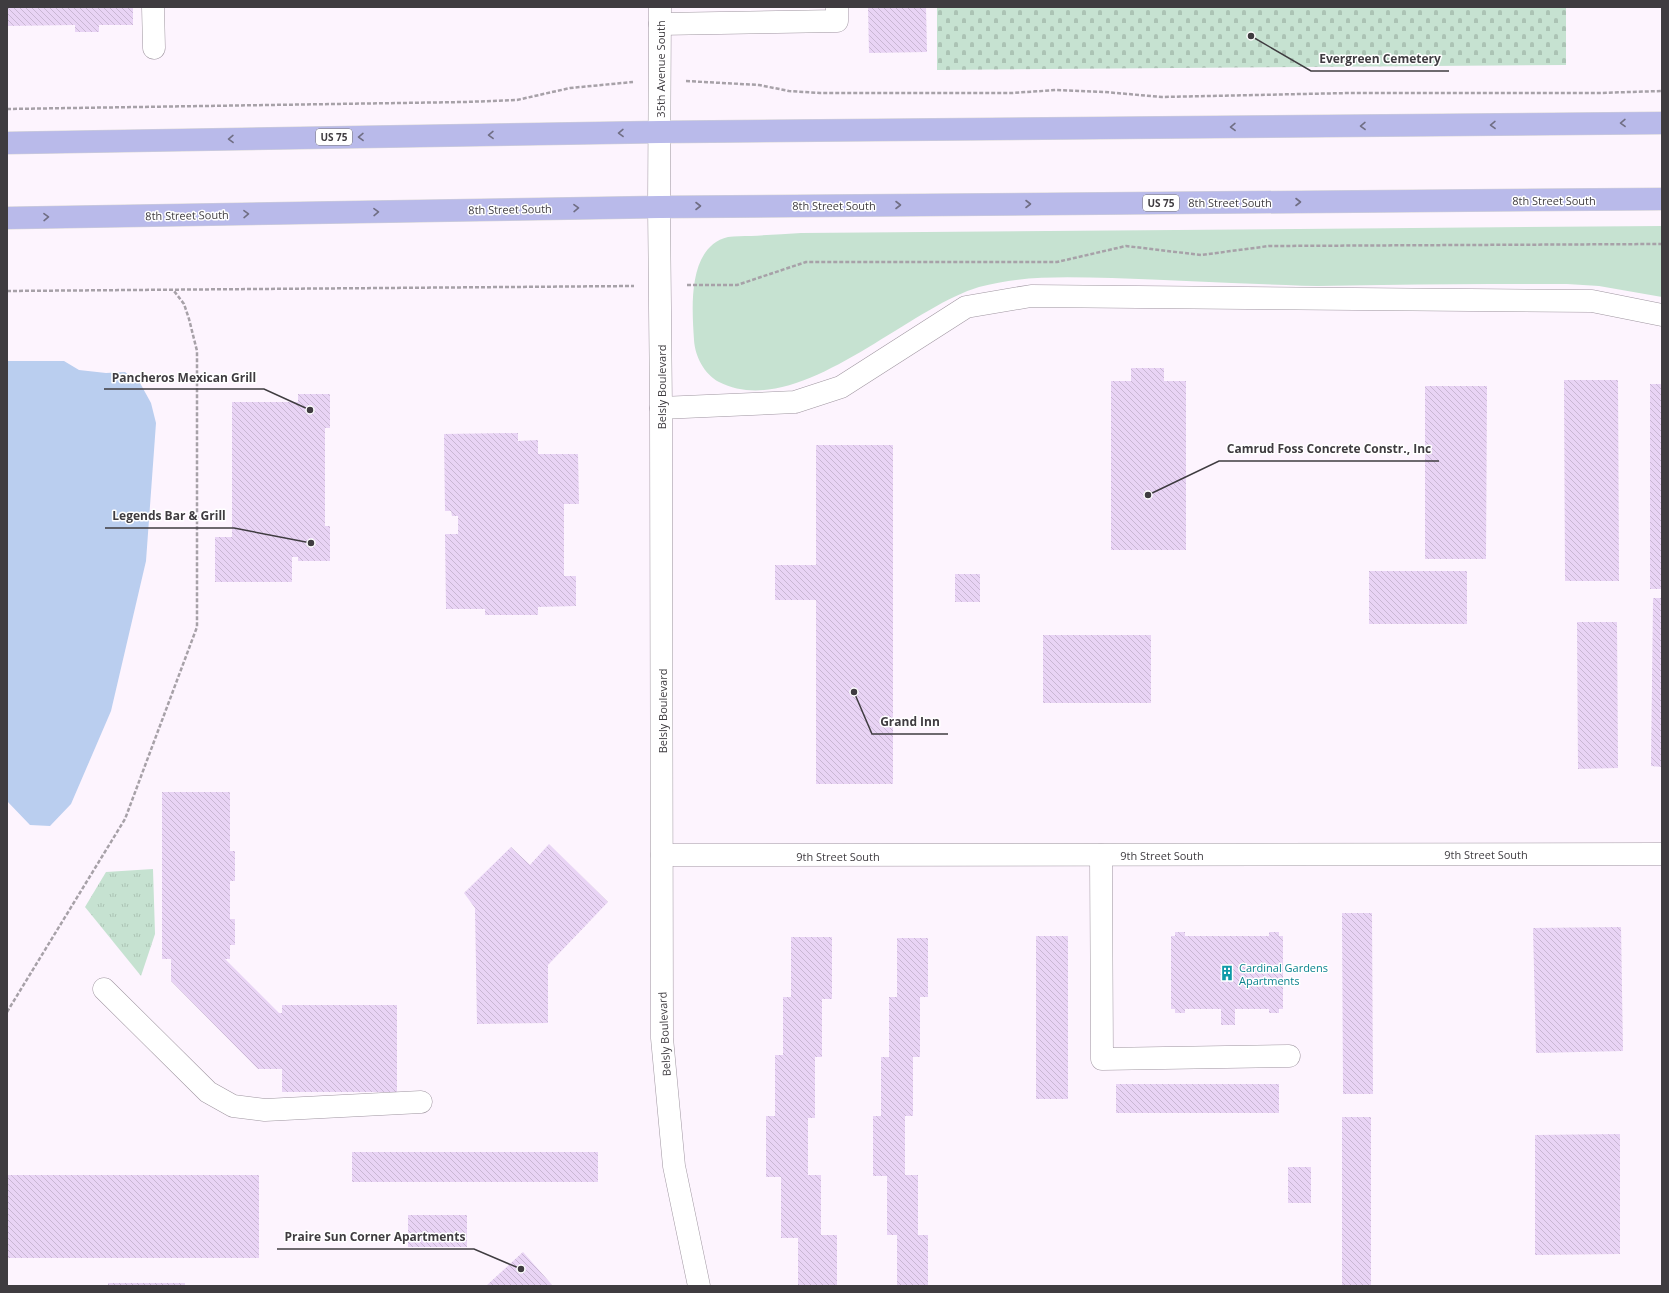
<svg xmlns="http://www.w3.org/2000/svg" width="1669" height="1293" font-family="'Open Sans',sans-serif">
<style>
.green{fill:#c6e2d1}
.cemetery{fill:url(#cemetery-stones)}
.park{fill:url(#park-tufts)}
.water{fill:#baceef}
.building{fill:url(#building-back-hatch)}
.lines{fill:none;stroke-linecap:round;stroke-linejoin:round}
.minor-casing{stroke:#9f96a0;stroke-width:23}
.major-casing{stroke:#d5d4d5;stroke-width:23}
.path{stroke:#a7a1a8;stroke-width:2.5;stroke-dasharray:4 2;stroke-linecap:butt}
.minor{stroke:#fff;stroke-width:22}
.major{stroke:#b9baea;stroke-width:22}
.oneway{stroke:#706e84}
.labels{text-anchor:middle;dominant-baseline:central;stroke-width:3;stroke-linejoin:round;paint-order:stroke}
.shield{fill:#fff;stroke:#797679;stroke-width:1}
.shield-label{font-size:10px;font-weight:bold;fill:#3f3c40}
.street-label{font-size:11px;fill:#3f3c40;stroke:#fff}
.culture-label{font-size:11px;fill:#0d838f;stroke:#fff;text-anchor:start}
.leader{fill:none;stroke:#3f3c40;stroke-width:1.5}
.callout-dot{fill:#3f3c40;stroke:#fff;stroke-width:1.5}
.callout-label{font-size:12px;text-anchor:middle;font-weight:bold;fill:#3f3c40;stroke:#fff;stroke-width:3;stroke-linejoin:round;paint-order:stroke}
</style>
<defs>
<pattern id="cemetery-stones" width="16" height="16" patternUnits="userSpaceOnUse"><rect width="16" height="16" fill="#c6e2d1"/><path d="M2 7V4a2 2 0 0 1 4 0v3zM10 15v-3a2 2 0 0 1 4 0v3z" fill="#abc3b4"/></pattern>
<pattern id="park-tufts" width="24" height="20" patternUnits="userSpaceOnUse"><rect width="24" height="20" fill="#c6e2d1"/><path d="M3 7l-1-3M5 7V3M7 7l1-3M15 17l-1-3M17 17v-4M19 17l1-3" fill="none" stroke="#abc3b4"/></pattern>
<pattern id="building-back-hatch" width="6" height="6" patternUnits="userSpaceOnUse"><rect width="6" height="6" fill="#e9d4f5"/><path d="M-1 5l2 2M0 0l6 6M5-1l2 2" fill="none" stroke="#c9b7d3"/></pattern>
</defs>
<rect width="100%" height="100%" fill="#fdf4fe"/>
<!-- green -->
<path class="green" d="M 1662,226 L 1662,297 L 1599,286 L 1567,284 C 1505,284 1443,284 1382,285 C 1350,285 1318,287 1286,285 C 1228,283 1170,280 1112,278 C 1067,277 1023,275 979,287 C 905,309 797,422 719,382 C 704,374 695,356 694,340 C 692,308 687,247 728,237 C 735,236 743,236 751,236 C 767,235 784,234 801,233 Z"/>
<!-- cemetery -->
<path class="cemetery" d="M 937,7 L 1566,7 L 1566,65 L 937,70 Z"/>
<!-- park -->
<path class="park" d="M 153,869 L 155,934 L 141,976 L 85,907 L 106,872 Z"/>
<!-- water -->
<path class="water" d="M 7,361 L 64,361 L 79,370 L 106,373 L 125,372 L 140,383 L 151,403 L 156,423 L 146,561 L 111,711 L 71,804 L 50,826 L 30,825 L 7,801 Z"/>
<!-- building -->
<g class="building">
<path d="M 7,7 L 133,7 L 133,25 L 99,25 L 99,32 L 75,32 L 75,25 L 7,26 Z"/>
<path d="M 868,7 L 926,7 L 927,52 L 869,53 Z"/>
<path d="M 1131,368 L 1164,368 L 1164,381 L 1186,381 L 1186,550 L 1111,550 L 1111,381 L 1131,381 Z"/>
<path d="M 1564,380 L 1618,380 L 1619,581 L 1565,581 Z"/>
<rect x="1650" y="384" width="12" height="205"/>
<path d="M 1425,386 L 1487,386 L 1486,559 L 1425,559 Z"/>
<path d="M 298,394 L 330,394 L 330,428 L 325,428 L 325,526 L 330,526 L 330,561 L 298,561 L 298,557 L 292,557 L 292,582 L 215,582 L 215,537 L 232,537 L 232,402 L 298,402 Z"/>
<path d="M 518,433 L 518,441 L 538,440 L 538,454 L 578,454 L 579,504 L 564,504 L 564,576 L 576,576 L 576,606 L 538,607 L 538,615 L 485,615 L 485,609 L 446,609 L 445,534 L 458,534 L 458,516 L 452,516 L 451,511 L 445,511 L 444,434 Z"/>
<path d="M 816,445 L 893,445 L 893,784 L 816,784 L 816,600 L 775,600 L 775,565 L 816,565 Z"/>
<rect x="1369" y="571" width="98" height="53"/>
<rect x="955" y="574" width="25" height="28"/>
<path d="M 1653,598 L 1662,598 L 1662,767 L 1651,766 Z"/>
<path d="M 1577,622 L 1617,622 L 1618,768 L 1578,769 Z"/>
<rect x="1043" y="635" width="108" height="68"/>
<path d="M 162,792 L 230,792 L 230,851 L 235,851 L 235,881 L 230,881 L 230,919 L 235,919 L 235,945 L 230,945 L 230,959 L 225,959 L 279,1013 L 282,1013 L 282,1005 L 397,1005 L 397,1092 L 282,1092 L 282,1069 L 258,1069 L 171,981 L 171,959 L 162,959 Z"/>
<path d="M 549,844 L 608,902 L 548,965 L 548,1023 L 477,1024 L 475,908 L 464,893 L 511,847 L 530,865 Z"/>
<path d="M 1342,913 L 1372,913 L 1373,1094 L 1343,1094 Z"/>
<path d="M 1621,927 L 1623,1051 L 1536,1053 L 1533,928 Z"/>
<path d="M 1175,932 L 1185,932 L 1185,936 L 1269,936 L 1269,932 L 1279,932 L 1279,936 L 1283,936 L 1283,1009 L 1279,1009 L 1279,1013 L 1269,1013 L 1269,1009 L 1235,1009 L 1235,1025 L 1221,1025 L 1221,1009 L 1185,1009 L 1185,1013 L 1175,1013 L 1175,1009 L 1171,1009 L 1171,936 L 1175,936 Z"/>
<rect x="1036" y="936" width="32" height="163"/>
<path d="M 791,937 L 832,937 L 832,999 L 822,999 L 822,1057 L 815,1057 L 815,1118 L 808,1118 L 808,1175 L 821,1175 L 821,1235 L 837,1235 L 837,1286 L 798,1286 L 798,1238 L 781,1238 L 781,1177 L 766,1177 L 766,1116 L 775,1116 L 775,1055 L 783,1055 L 783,997 L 791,997 Z"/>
<path d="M 897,938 L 928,938 L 928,997 L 920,997 L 920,1057 L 913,1057 L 913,1116 L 905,1116 L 905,1175 L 918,1175 L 918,1235 L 928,1235 L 928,1286 L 897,1286 L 897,1235 L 887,1235 L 887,1176 L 873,1176 L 873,1116 L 881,1116 L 881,1057 L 889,1057 L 889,997 L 897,997 Z"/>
<rect x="1116" y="1084" width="163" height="29"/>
<rect x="1342" y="1117" width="29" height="169"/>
<path d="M 1620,1134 L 1620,1254 L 1535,1255 L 1535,1135 Z"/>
<rect x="352" y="1152" width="246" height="30"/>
<rect x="1288" y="1167" width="23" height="36"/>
<rect x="7" y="1175" width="252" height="83"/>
<rect x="408" y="1215" width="59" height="32"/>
<path d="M 523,1252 L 553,1286 L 486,1286 Z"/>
<rect x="108" y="1283" width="77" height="3"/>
</g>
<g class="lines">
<!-- minor casing -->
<g class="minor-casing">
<g id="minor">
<path d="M 153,7 L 154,48"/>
<path d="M 660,7 L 659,207 L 661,408 L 662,1038 L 674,1166 L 699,1286"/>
<path d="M 660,24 L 837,21 L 837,7"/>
<path d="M 661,408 L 795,402 L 841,387 L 966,307 L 1031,296 L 1592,301 L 1662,315"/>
<path d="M 662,855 L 1662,854"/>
<path d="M 1101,855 L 1102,1059 L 1289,1056"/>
<path d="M 104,989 L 208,1092 L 233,1106 L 265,1110 L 421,1102"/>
</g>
</g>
<!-- major casing -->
<g class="major-casing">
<g id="major">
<path d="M 7,143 L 660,132 L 1662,123"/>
<path d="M 7,218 L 659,207 L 1662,199"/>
</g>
</g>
<!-- path -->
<g class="path">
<path d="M 686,81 L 759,85 L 789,91 L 820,93 L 1012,93 L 1056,90 L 1105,92 L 1162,97 L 1349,93 L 1599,93 L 1662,91"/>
<path d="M 7,109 L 465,102 L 517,100 L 570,88 L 633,82"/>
<path d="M 687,285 L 737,285 L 806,262 L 1057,262 L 1126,246 L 1201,255 L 1269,246 L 1662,244"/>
<path d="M 7,291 L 634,286"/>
<path d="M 7,1012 L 125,819 L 197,627 L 197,351 L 189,319 L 184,304 L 174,291"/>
</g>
<!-- minor -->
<use href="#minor" class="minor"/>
<!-- major -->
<use href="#major" class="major"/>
</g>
<!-- one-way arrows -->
<defs><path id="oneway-chevron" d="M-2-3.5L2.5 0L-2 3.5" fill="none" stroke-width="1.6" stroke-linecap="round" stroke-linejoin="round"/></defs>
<g class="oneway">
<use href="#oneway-chevron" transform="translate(1623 123) rotate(179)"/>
<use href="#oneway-chevron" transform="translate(1493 125) rotate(179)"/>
<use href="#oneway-chevron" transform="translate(1363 126) rotate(179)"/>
<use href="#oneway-chevron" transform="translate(1233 127) rotate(179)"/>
<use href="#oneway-chevron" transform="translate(621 133) rotate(179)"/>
<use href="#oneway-chevron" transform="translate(491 135) rotate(179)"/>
<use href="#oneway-chevron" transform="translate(361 137) rotate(179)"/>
<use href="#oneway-chevron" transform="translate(231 139) rotate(179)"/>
<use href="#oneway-chevron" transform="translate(1298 202)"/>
<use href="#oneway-chevron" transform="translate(1028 204)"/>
<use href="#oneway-chevron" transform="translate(898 205)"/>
<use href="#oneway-chevron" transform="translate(698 206)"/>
<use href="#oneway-chevron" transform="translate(576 208) rotate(-1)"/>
<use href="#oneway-chevron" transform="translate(376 212) rotate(-1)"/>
<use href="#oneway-chevron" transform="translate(246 214) rotate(-1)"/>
<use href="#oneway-chevron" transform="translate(46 217) rotate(-1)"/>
</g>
<!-- icons -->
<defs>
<g id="building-bare" transform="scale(1.2)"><path d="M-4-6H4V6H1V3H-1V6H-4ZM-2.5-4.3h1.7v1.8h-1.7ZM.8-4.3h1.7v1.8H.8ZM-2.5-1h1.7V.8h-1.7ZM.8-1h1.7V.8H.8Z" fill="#0f9aa8" stroke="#fff" stroke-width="2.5" paint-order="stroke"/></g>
</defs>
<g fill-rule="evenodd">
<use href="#building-bare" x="1227" y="973"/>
</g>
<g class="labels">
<!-- shield labels -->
<g class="shield">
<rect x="316" y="129" width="36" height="16" rx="3"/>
<rect x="1143" y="195" width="36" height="16" rx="3"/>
</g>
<g class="shield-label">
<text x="334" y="137">US 75</text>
<text x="1161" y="203">US 75</text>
</g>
<!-- street labels -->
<g class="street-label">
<text transform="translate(660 69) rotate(-90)">35th Avenue South</text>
<text x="1554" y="200">8th Street South</text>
<text x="1230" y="202">8th Street South</text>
<text x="834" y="205">8th Street South</text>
<text transform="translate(510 209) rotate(-1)">8th Street South</text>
<text transform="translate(187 215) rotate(-1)">8th Street South</text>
<text transform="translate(661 387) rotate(-90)">Belsly Boulevard</text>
<text transform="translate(662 711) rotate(-90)">Belsly Boulevard</text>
<text x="1486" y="854">9th Street South</text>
<text x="1162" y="855">9th Street South</text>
<text x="838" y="856">9th Street South</text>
<text transform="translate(664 1034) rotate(-93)">Belsly Boulevard</text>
</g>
<!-- culture labels -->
<g class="culture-label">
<text x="1239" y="967">Cardinal Gardens<tspan x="1239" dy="13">Apartments</tspan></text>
</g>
</g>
<!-- callouts -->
<path class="leader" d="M1251 36L1311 71H1449M310 410L264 389H104M1148 495L1219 461H1439M311 543L234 528H105M854 692L872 734H948M521 1269L474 1249H277"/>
<g class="callout-dot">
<circle cx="1251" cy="36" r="4"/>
<circle cx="310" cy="410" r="4"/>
<circle cx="1148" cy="495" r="4"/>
<circle cx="311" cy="543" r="4"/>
<circle cx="854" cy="692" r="4"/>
<circle cx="521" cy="1269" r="4"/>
</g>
<g class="callout-label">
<text x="1380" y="63">Evergreen Cemetery</text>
<text x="184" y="382">Pancheros Mexican Grill</text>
<text x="1329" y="453">Camrud Foss Concrete Constr., Inc</text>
<text x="169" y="520">Legends Bar &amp; Grill</text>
<text x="910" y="726">Grand Inn</text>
<text x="375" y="1241">Praire Sun Corner Apartments</text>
</g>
<!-- border -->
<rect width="1669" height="1293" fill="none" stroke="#3f3c40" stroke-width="16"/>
</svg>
